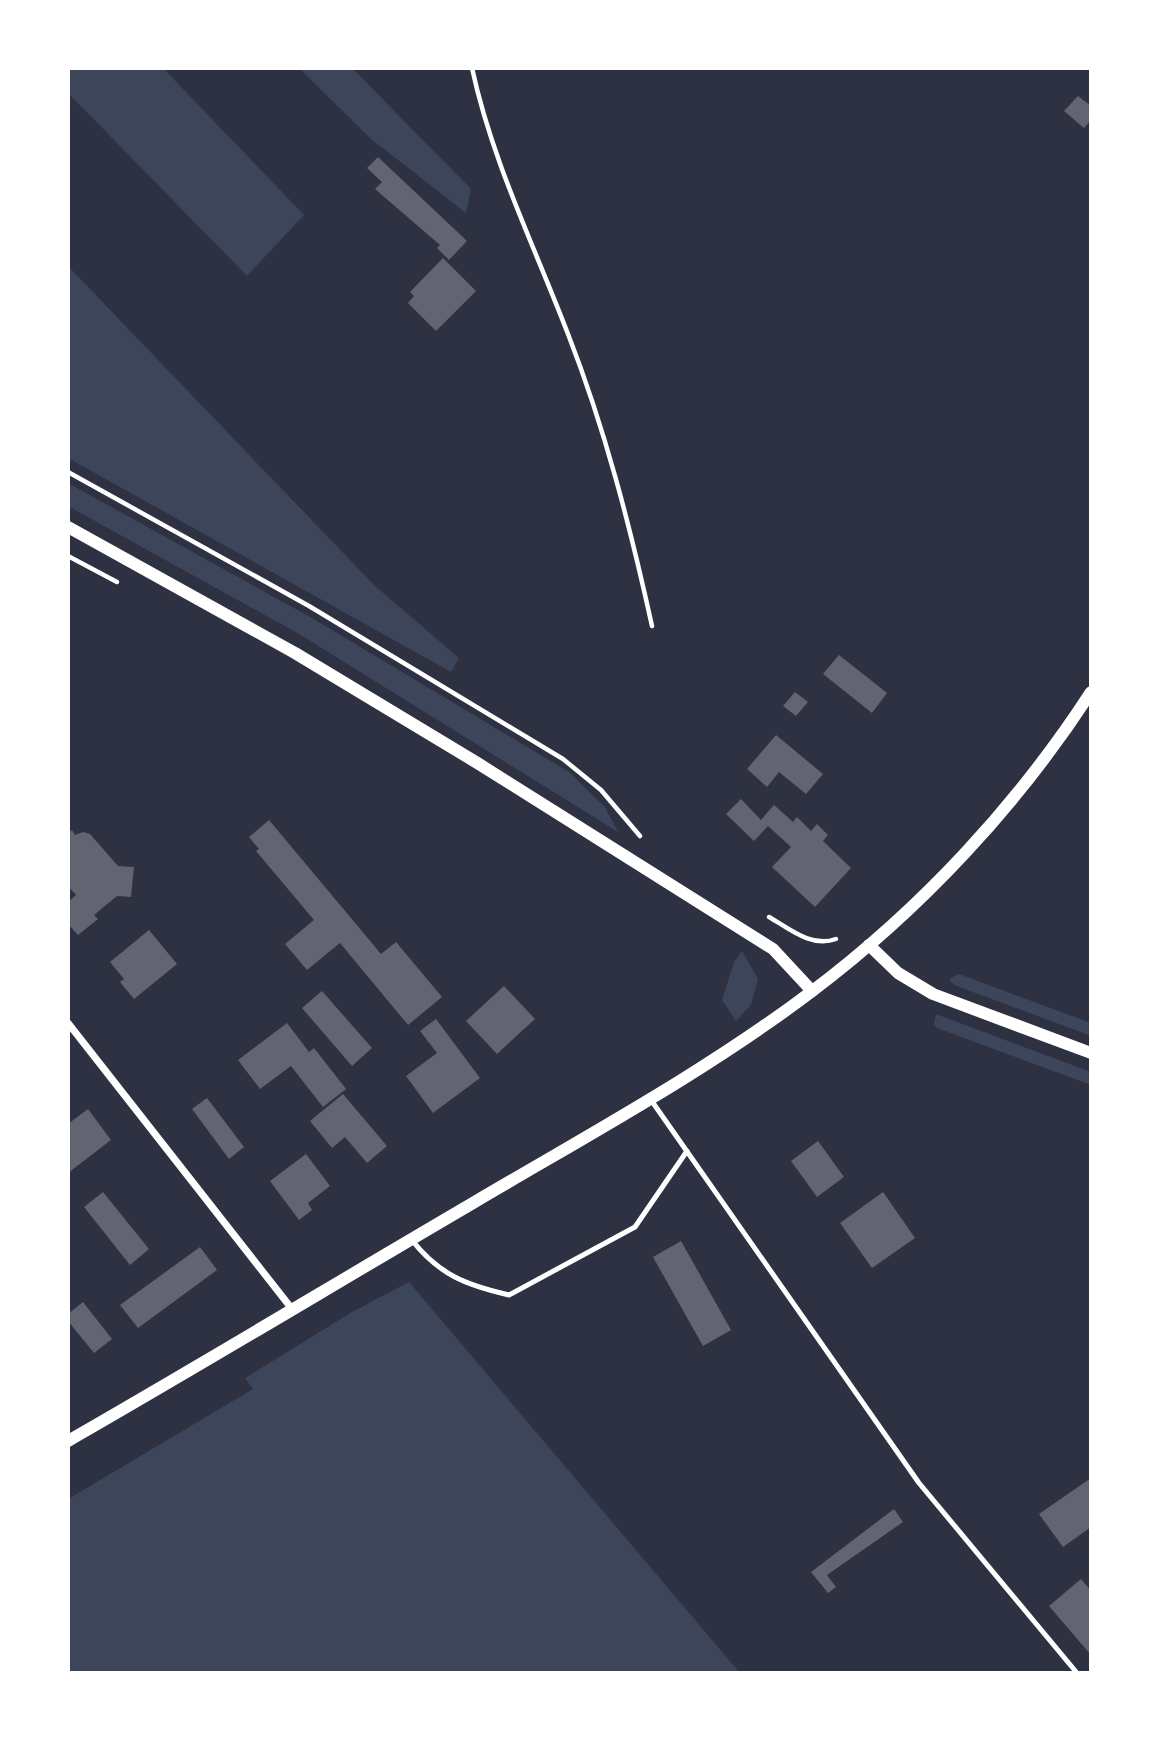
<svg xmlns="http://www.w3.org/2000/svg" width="1159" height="1741" font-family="'Open Sans',sans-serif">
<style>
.green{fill:#3c4559}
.building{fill:#626471}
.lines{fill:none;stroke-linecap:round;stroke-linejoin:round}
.path{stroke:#fff;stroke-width:4.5}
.service{stroke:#fff;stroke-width:5}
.minor{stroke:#fff;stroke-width:7}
.tertiary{stroke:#fff;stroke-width:12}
</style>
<rect width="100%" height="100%" fill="#2d3142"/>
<!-- green -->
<g class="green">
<path d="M 68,68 L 163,68 L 304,215 L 247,276 L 68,93 Z"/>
<path d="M 299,68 L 352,68 L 471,189 L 466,213 L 371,139 Z"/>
<path d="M 68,266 L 374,585 L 459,658 L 451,672 L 68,458 Z"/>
<path d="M 68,483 L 312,618 L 569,772 L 605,807 L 618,832 L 299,634 L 68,506 Z"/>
<path d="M 742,951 L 758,979 L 751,1005 L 736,1021 L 722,1000 L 734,962 Z"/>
<path d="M 959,974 L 1091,1023 L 1091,1036 L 954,985 L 949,979 Z"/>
<path d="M 936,1014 L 1091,1072 L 1091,1085 L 937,1028 L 934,1025 Z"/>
<path d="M 409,1282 L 740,1673 L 68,1673 L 68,1499 L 253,1389 L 245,1378 L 352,1312 Z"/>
</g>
<!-- building -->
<g class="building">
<path d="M 1078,96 L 1091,106 L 1091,120 L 1084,128 L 1064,111 Z"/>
<path d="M 378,157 L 467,241 L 449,260 L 437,248 L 440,245 L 375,189 L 382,182 L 367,168 Z"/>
<path d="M 443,258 L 476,291 L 436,331 L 408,303 L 414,296 L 410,292 Z"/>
<path d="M 839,655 L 887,693 L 872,713 L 823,674 Z"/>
<path d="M 795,692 L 808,702 L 796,716 L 783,706 Z"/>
<path d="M 776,735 L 823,774 L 806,794 L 779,772 L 767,787 L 747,769 Z"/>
<path d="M 741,799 L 761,820 L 774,805 L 793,822 L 797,817 L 811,831 L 817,824 L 828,835 L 823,841 L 851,868 L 815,907 L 772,867 L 791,847 L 768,826 L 754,841 L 726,814 Z"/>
<path d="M 269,820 L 381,954 L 396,942 L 442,997 L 408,1025 L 340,943 L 307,970 L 285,944 L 314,920 L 256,851 L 259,849 L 249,837 Z"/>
<path d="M 72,830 L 75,835 L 83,832 L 90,834 L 118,866 L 134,867 L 131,897 L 117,896 L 94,915 L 98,919 L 78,935 L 68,924 L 68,902 L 76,895 L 68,886 L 68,833 Z"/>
<path d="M 149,930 L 177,964 L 134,999 L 120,982 L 124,979 L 110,962 Z"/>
<path d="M 504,986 L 535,1019 L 497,1054 L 466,1021 Z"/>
<path d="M 322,991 L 372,1048 L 352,1066 L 302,1008 Z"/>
<path d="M 436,1019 L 480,1078 L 433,1113 L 406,1076 L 437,1053 L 420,1031 Z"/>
<path d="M 287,1023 L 309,1052 L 314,1048 L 346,1089 L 323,1107 L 291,1066 L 260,1089 L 238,1060 Z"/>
<path d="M 343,1094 L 387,1146 L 367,1163 L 345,1137 L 332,1148 L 310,1121 Z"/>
<path d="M 207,1098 L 244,1147 L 229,1159 L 192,1109 Z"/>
<path d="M 88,1109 L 111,1140 L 68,1173 L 68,1124 Z"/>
<path d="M 818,1141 L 844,1177 L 817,1197 L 791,1161 Z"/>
<path d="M 306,1154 L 330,1186 L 308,1203 L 312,1210 L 299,1220 L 270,1181 Z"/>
<path d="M 103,1192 L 149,1249 L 130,1265 L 84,1207 Z"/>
<path d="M 883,1192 L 915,1238 L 872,1268 L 840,1223 Z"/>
<path d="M 681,1241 L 731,1330 L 703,1346 L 653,1257 Z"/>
<path d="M 200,1247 L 217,1270 L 138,1328 L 120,1305 Z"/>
<path d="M 83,1302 L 112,1339 L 94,1353 L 68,1321 L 68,1314 Z"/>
<path d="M 1091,1478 L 1091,1527 L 1063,1547 L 1039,1514 Z"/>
<path d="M 894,1509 L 903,1522 L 827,1575 L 836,1587 L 828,1593 L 811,1572 Z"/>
<path d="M 1081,1579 L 1091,1591 L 1091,1655 L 1049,1606 Z"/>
</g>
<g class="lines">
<!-- path -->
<g class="path">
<path d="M 472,68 C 492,161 534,245 568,334 C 605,429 630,526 652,626"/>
<path d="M 68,472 L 309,606 L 563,759 L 601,790 L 640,836"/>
<path d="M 68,556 L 117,582"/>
<path d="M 769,917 C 790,929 811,948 836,939"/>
</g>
<!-- service -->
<g class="service">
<path d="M 651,1100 L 919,1483 L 1077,1673"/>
<path d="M 411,1239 C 439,1275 466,1285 509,1295 L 635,1227 L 687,1151"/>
</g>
<!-- minor -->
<path class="minor" d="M 68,1023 L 292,1309"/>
<!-- tertiary -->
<g class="tertiary">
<path d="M 68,527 L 295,653 L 479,764 L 773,949 L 812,991"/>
<path d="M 869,945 L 898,973 L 933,994 L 1091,1053"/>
<path d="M 68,1441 C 204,1363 338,1282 473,1203 C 588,1135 705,1072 811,992 C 920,910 1017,806 1091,692"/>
</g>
</g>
<!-- border -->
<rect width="1159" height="1741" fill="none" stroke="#ffffff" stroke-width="140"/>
</svg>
